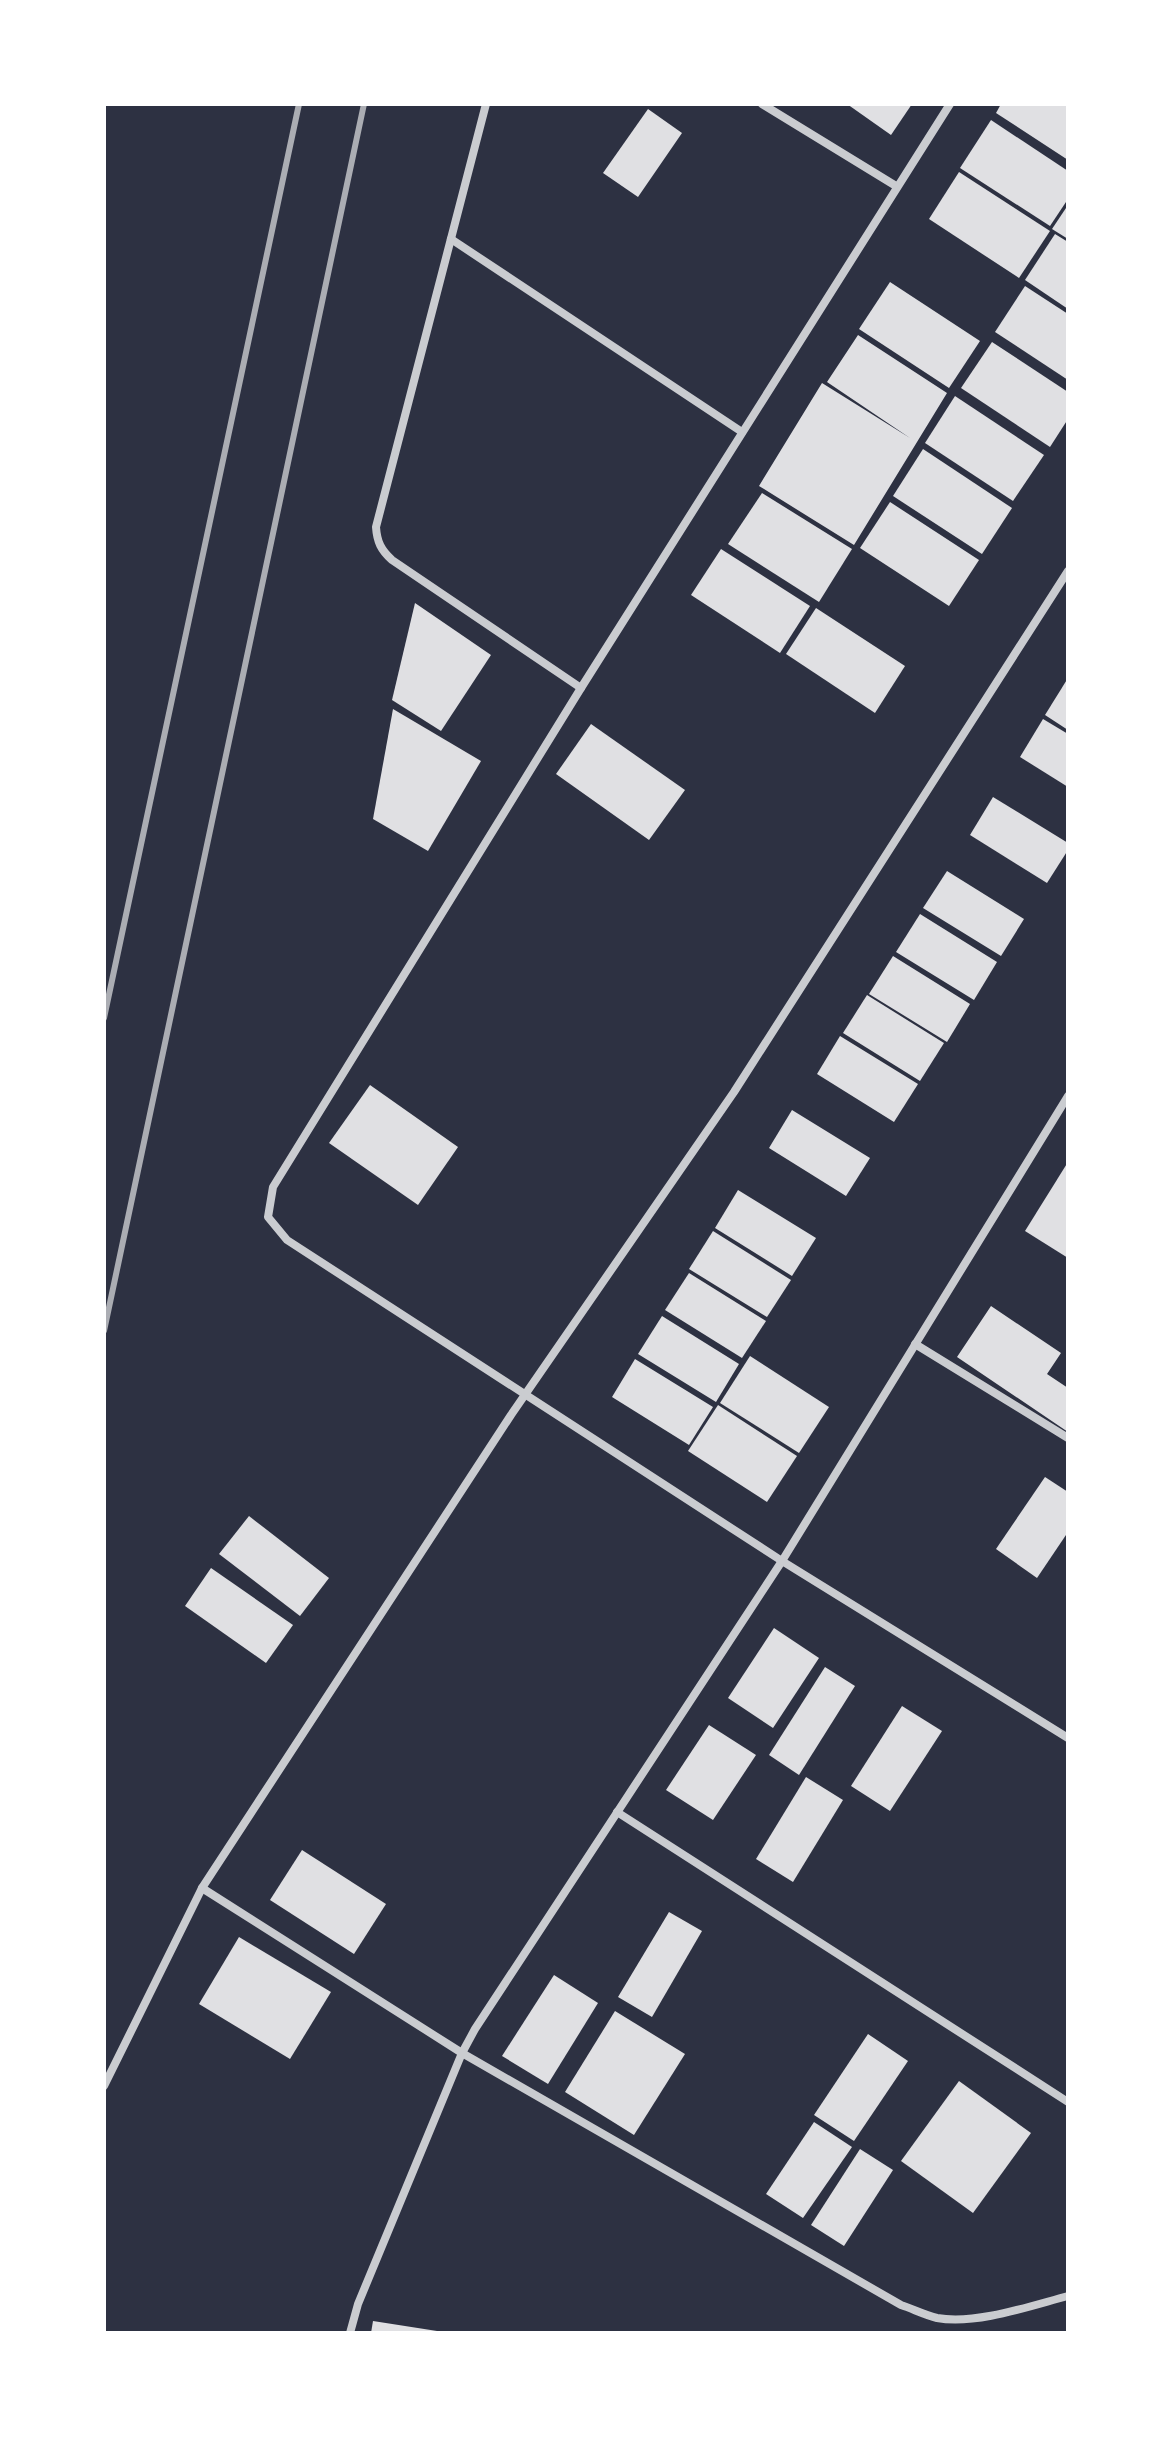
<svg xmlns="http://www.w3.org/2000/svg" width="1172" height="2437" font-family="Inter,sans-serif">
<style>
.building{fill:#e0e0e3}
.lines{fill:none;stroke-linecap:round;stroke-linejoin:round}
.minor{stroke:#caccd0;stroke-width:8}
.rail{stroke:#abadb3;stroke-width:6}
</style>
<rect width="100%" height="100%" fill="#2d3142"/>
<!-- building -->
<g class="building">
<path d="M 847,104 L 912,104 L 891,135 Z"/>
<path d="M 1001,104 L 1068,104 L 1068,160 L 996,113 Z"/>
<path d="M 648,109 L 682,133 L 638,197 L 603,173 Z"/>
<path d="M 991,120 L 1068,171 L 1068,199 L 1050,226 L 960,168 Z"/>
<path d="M 959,172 L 1050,231 L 1019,278 L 929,219 Z"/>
<path d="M 1068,205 L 1068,239 L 1052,229 Z"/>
<path d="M 1055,234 L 1068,242 L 1068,309 L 1025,280 Z"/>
<path d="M 890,282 L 980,341 L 949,388 L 859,329 Z"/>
<path d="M 1025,286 L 1068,314 L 1068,380 L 995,332 Z"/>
<path d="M 858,335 L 947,393 L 854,545 L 759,486 L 822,383 L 910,438 L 827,382 Z"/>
<path d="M 992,342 L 1068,392 L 1068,419 L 1050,447 L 961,388 Z"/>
<path d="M 955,396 L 1044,455 L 1013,501 L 925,443 Z"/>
<path d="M 923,449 L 1012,508 L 982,554 L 893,496 Z"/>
<path d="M 762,493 L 852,549 L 819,602 L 728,544 Z"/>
<path d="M 890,502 L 979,560 L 949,606 L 860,548 Z"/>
<path d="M 721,549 L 810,606 L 780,653 L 691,595 Z"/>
<path d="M 415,603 L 491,655 L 441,731 L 392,700 Z"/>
<path d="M 816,608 L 905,666 L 875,713 L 786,654 Z"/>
<path d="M 1068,678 L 1068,730 L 1045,715 Z"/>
<path d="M 393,709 L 481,761 L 428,851 L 373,819 Z"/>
<path d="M 1043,719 L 1068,734 L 1068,787 L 1020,757 Z"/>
<path d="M 591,724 L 685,790 L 649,840 L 556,774 Z"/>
<path d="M 993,797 L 1068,843 L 1068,850 L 1047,883 L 970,835 Z"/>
<path d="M 947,871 L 1024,919 L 1001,956 L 923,908 Z"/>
<path d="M 920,914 L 997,962 L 974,1000 L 896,952 Z"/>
<path d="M 893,956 L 970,1004 L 947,1042 L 869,994 Z"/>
<path d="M 867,995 L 944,1043 L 920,1081 L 843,1033 Z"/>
<path d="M 840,1036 L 918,1084 L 894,1122 L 817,1074 Z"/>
<path d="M 370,1085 L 458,1147 L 418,1205 L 329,1143 Z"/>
<path d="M 792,1110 L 870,1158 L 846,1196 L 769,1148 Z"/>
<path d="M 1068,1162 L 1068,1258 L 1025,1231 Z"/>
<path d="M 738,1190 L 816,1238 L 792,1276 L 715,1228 Z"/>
<path d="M 713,1231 L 791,1280 L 767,1317 L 689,1269 Z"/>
<path d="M 689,1273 L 766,1321 L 742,1358 L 665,1310 Z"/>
<path d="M 991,1306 L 1061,1353 L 1047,1374 L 1068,1388 L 1068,1432 L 957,1357 Z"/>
<path d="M 662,1316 L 739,1364 L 716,1402 L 638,1354 Z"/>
<path d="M 750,1356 L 829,1407 L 799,1453 L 720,1403 Z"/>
<path d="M 635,1359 L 713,1407 L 689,1445 L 612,1397 Z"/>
<path d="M 718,1405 L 797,1456 L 767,1502 L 688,1451 Z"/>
<path d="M 1045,1477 L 1068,1492 L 1068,1532 L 1037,1578 L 996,1549 Z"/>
<path d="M 249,1516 L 329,1578 L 300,1616 L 219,1554 Z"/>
<path d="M 211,1568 L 293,1625 L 266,1663 L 185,1606 Z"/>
<path d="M 774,1628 L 819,1658 L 773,1728 L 728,1698 Z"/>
<path d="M 825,1667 L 855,1686 L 799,1775 L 769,1755 Z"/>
<path d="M 902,1706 L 942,1731 L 890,1811 L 851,1786 Z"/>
<path d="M 709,1725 L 756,1755 L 713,1820 L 666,1790 Z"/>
<path d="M 806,1777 L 843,1800 L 793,1882 L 756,1859 Z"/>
<path d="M 302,1850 L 386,1904 L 354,1954 L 270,1900 Z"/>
<path d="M 669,1912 L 702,1931 L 652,2017 L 618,1997 Z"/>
<path d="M 239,1937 L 331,1992 L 290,2059 L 199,2004 Z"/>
<path d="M 554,1975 L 598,2003 L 548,2084 L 502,2056 Z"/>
<path d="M 615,2011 L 685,2054 L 634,2135 L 565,2092 Z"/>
<path d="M 868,2034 L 908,2061 L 854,2141 L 814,2115 Z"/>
<path d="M 959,2081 L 1031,2133 L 973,2213 L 901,2161 Z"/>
<path d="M 814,2122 L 852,2147 L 803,2218 L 766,2194 Z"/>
<path d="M 860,2149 L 893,2170 L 844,2246 L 811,2225 Z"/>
<path d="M 373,2321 L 437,2331 L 437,2333 L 371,2333 Z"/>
</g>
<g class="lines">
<!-- minor -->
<g class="minor">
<path d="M 486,104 L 376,527 C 377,542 381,550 392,560 L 581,688"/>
<path d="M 762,104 L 896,186"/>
<path d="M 950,104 L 581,688 L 273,1187 L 268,1217 L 287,1240 L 782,1561 L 1068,1738"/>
<path d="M 451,239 L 742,432"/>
<path d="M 915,1344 L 1068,1438"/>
<path d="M 617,1812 L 1068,2102"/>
<path d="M 202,1888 L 462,2053 L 901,2305 C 913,2309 925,2315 937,2318 C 976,2325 1030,2306 1068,2296"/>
<path d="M 104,2086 L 202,1888 L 511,1415 L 734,1092 L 1068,571"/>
<path d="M 350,2333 L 358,2304 L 462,2053 L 475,2029 L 782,1561 L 1068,1096"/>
</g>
<!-- rail -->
<g class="rail">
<path d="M 104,1018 L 299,104"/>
<path d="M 104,1331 L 364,104"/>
</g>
</g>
<!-- border -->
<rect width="1172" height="2437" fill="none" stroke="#ffffff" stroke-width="212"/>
</svg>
